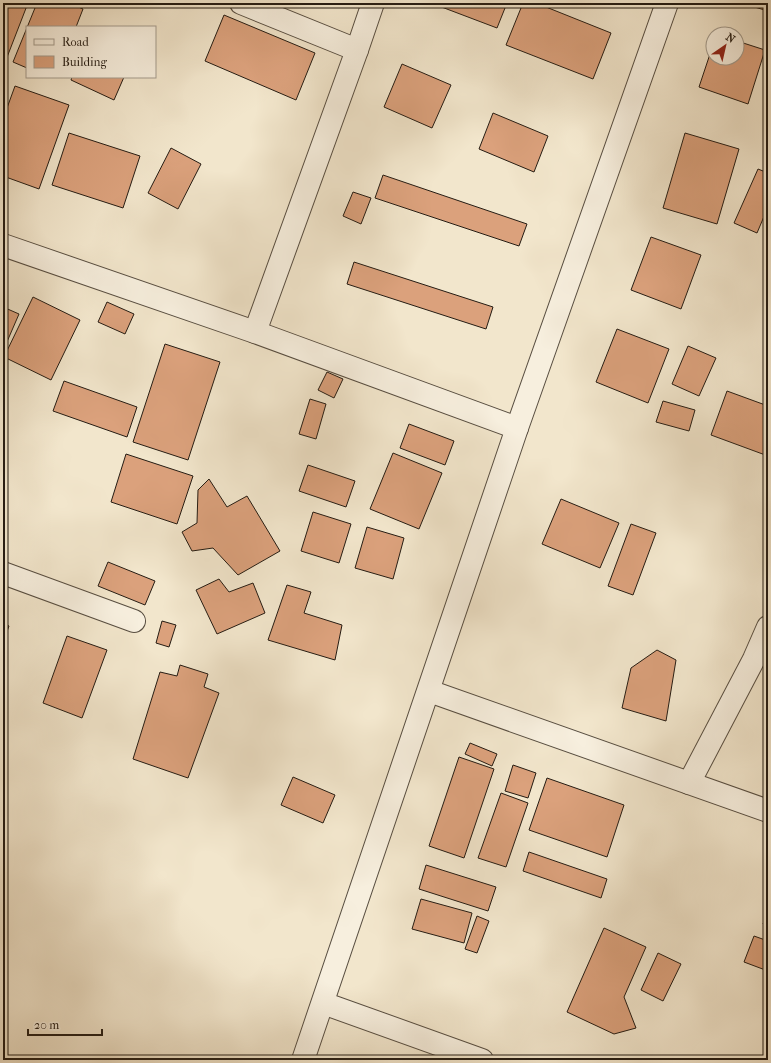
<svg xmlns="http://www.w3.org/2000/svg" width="771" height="1063" font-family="'IM FELL French Canon',serif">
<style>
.building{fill:#dba17c;stroke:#251c13}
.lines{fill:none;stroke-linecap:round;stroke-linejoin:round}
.minor-casing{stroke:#584e41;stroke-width:24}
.minor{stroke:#f7efde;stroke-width:22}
</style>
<rect width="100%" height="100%" fill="#f2e6cc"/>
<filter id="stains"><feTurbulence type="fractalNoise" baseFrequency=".005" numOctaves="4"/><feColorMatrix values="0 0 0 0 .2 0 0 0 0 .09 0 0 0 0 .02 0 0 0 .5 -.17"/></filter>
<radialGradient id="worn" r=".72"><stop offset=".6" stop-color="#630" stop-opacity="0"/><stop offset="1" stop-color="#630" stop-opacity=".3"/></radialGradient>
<!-- building -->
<g class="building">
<path d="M 3,3 L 28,3 L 4,65 L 3,65 Z"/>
<path d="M 37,3 L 69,3 L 83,9 L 76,27 L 27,27 L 27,68 L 13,62 Z"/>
<path d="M 431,3 L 507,3 L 497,28 Z"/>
<path d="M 523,3 L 536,3 L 611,33 L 593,79 L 506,45 Z"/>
<path d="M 741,3 L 768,3 L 768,11 Z"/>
<path d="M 224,15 L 315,53 L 296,100 L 205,61 Z"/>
<path d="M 737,41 L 765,50 L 748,104 L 699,87 L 713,45 L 713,58 L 737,58 Z"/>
<path d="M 402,64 L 451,85 L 432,128 L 384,107 Z"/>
<path d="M 72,77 L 124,77 L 114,100 L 71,80 Z"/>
<path d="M 15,86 L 69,105 L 39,189 L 3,176 L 3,119 Z"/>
<path d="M 493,113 L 548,136 L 534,172 L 479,149 Z"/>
<path d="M 69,133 L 140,156 L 123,208 L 52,185 Z"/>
<path d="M 685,133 L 739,149 L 717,224 L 663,208 Z"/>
<path d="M 171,148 L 201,164 L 178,209 L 148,193 Z"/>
<path d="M 758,169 L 768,173 L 768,207 L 757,233 L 734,223 Z"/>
<path d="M 383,175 L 527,224 L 519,246 L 375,198 Z"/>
<path d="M 353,192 L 371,198 L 361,224 L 343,216 Z"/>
<path d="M 651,237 L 701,255 L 681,309 L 631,290 Z"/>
<path d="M 354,262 L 493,307 L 486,329 L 347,284 Z"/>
<path d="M 33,297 L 80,320 L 51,380 L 4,357 Z"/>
<path d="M 107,302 L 134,314 L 125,334 L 98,322 Z"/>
<path d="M 3,307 L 19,314 L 3,351 Z"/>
<path d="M 617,329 L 669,349 L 648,403 L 596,382 Z"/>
<path d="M 165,344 L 220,362 L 188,460 L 133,442 Z"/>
<path d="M 688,346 L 716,358 L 699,396 L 672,384 Z"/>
<path d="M 327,372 L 343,379 L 334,398 L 318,390 Z"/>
<path d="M 64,381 L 137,407 L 127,437 L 53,411 Z"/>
<path d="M 727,391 L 768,406 L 768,456 L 711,435 Z"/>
<path d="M 310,399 L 326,404 L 316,439 L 299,434 Z"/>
<path d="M 663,401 L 695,410 L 689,431 L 656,422 Z"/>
<path d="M 409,424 L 454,441 L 445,465 L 400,448 Z"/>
<path d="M 393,453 L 442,473 L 419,529 L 370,509 Z"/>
<path d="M 126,454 L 193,476 L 177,524 L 111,502 Z"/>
<path d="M 308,465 L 355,481 L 346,507 L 299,491 Z"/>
<path d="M 209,479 L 227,507 L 247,496 L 280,551 L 238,575 L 213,548 L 192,551 L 182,532 L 197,523 L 198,490 Z"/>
<path d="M 561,499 L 619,523 L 600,568 L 542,544 Z"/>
<path d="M 313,512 L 351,524 L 339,563 L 301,551 Z"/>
<path d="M 631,524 L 656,533 L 633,595 L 608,586 Z"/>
<path d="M 367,527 L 404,538 L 393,579 L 355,568 Z"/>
<path d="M 108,562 L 155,581 L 145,605 L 98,586 Z"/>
<path d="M 219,579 L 229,592 L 253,583 L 265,613 L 217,634 L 196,590 Z"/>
<path d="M 287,585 L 311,592 L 304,613 L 342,625 L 335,660 L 268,640 Z"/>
<path d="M 162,621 L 176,625 L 169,647 L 156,643 Z"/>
<path d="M 3,623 L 9,626 L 3,642 Z"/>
<path d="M 67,636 L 107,650 L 82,718 L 43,703 Z"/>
<path d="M 657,650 L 676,660 L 666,721 L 622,708 L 631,668 Z"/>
<path d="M 180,665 L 208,674 L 204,687 L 219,693 L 188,778 L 133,759 L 160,672 L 177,676 Z"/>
<path d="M 470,743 L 497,754 L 492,766 L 465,754 Z"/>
<path d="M 459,757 L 494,769 L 464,858 L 429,846 Z"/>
<path d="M 513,765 L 536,773 L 528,798 L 505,791 Z"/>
<path d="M 293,777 L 335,795 L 323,823 L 281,805 Z"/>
<path d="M 547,778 L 624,805 L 607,857 L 529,830 Z"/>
<path d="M 501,793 L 528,803 L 506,867 L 478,858 Z"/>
<path d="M 529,852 L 607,879 L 601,898 L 523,871 Z"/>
<path d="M 426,865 L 496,887 L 488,911 L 419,889 Z"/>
<path d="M 421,899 L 472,913 L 464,943 L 412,929 Z"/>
<path d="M 768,912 L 768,926 L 763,924 Z"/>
<path d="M 477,916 L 489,921 L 477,953 L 465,949 Z"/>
<path d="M 604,928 L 646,947 L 624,997 L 636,1028 L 614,1034 L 567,1012 Z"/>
<path d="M 754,936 L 768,941 L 768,971 L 744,962 Z"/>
<path d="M 658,953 L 681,964 L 663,1001 L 641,990 Z"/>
</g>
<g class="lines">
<!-- minor casing -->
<g class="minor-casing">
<g id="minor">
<path d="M 241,3 L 357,50"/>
<path d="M 3,245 L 255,332 L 517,428"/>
<path d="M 255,332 L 357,50 L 373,3"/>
<path d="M 3,573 L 134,621"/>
<path d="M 429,691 L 768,811"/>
<path d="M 689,783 L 754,659 L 768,627"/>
<path d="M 323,1003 L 482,1060"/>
<path d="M 303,1060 L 517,428 L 667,3"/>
</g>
</g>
<!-- minor -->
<use href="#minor" class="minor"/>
</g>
<!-- margin -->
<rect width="771" height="1063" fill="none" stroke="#f2e6cc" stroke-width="16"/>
<rect x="4" y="4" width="763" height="1055" fill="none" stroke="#251c13" stroke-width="2"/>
<rect x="8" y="8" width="755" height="1047" fill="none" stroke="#251c13"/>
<!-- legend -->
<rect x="26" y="26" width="130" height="52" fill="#f7efde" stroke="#a39b8d"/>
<rect x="34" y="39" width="20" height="6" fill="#f7efde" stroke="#a39b8d"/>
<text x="62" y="46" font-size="12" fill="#251c13">Road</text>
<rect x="34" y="56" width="20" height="12" fill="#dba17c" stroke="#a39b8d"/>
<text x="62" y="66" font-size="12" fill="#251c13">Building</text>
<!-- north arrow -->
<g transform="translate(725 46) rotate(34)"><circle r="19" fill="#f7efde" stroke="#a39b8d"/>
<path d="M0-3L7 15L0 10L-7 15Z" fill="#8f2418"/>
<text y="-6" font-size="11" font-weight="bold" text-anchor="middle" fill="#251c13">N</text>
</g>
<!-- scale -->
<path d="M28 1029v6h74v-6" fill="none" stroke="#251c13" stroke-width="2"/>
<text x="34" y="1029" font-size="12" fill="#251c13" stroke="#f7efde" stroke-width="3" paint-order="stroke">20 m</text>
<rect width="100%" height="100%" filter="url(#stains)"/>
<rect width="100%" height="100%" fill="url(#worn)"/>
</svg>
